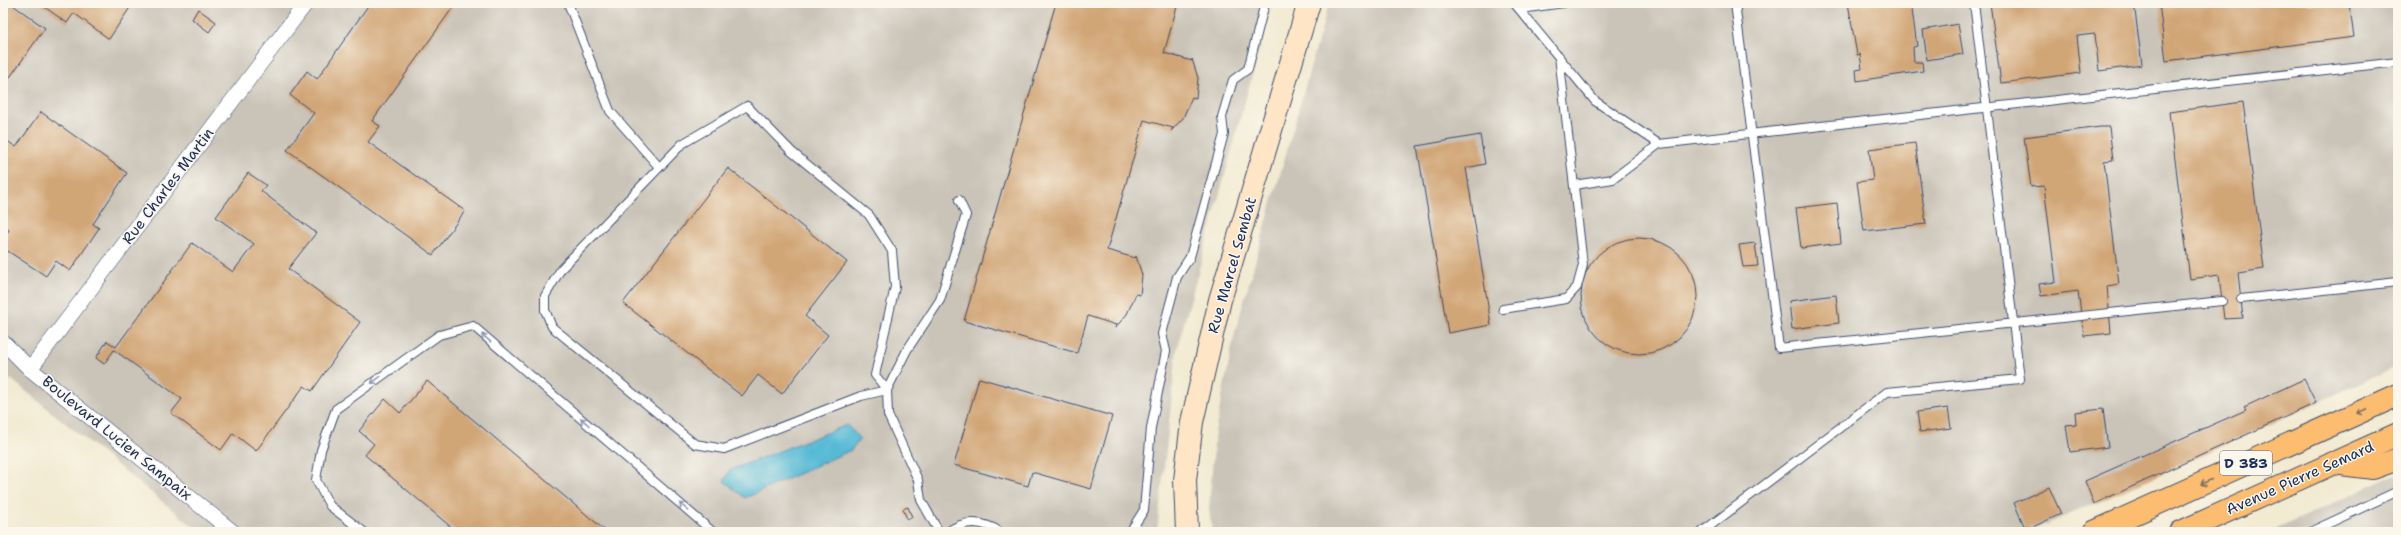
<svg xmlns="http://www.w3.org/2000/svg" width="2401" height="535" font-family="'Shantell Sans',sans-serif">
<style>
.industrial{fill:#c9c3b8}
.water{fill:#56bad5;stroke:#38749a}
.building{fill:#d1a677}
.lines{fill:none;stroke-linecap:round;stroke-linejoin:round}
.service-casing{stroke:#3b4b6f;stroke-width:10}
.minor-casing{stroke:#3b4b6f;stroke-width:16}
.secondary-casing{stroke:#3b4b6f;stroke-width:24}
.trunk-casing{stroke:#3b4b6f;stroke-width:24}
.service{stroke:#fff;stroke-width:8}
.minor{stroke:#fff;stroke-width:15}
.secondary{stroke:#fee5c5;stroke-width:22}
.trunk{stroke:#fcbd6f;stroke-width:22}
.oneway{stroke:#8d97ae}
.oneway2{stroke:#806f66}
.labels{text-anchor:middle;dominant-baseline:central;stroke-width:3;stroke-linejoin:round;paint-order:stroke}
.shield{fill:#fbf7ec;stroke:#5e6b89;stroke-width:1}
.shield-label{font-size:14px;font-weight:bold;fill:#1b2f5e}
.street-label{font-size:15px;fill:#1b2f5e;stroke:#fbf7ec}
</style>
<rect width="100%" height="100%" fill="#fbf7ec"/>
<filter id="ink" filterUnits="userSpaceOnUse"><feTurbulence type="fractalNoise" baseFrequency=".025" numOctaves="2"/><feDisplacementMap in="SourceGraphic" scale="8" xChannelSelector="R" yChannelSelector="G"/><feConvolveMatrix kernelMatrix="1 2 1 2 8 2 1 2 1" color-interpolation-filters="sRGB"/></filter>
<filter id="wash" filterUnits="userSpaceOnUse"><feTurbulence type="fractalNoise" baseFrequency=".012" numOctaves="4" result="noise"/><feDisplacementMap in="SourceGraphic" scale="16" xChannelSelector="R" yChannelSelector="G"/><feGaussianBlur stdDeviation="0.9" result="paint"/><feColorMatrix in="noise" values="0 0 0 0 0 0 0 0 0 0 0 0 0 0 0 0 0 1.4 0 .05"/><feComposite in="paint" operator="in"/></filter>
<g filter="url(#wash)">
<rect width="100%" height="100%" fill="#f2ead1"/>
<!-- industrial -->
<g class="industrial">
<path d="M 3,3 L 1272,3 L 1177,349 L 1157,532 L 200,532 L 11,379 L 3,388 Z"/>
<path d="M 1329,3 L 2398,3 L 2398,366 L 2094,504 L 2028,532 L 1212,532 L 1209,509 L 1215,432 L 1235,332 Z"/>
<path d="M 2398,473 L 2398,532 L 2270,532 Z"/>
</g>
<!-- water -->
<path class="water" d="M 847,425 L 860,439 L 851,450 L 745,498 L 724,481 L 730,470 Z"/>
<g id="blocks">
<!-- building -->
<g class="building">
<path d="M 3,3 L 10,3 L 45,28 L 10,77 L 3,72 Z"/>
<path d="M 39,3 L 133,3 L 109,39 L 74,13 L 67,23 Z"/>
<path d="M 370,3 L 456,3 L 372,121 L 380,126 L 368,142 L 465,211 L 433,255 L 287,150 L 314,113 L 290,95 L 307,71 L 317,79 Z"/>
<path d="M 1056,3 L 1178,3 L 1164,53 L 1192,61 L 1192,59 L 1198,78 L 1196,98 L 1192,97 L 1183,118 L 1171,131 L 1173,128 L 1144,120 L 1107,250 L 1135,258 L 1136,256 L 1142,275 L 1140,295 L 1136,294 L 1127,314 L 1115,328 L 1116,325 L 1088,316 L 1077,353 L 964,321 Z"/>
<path d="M 1848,3 L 1911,3 L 1917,46 L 1913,47 L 1914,62 L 1922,62 L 1923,71 L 1857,81 L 1856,70 L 1862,69 L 1860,54 L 1857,55 Z"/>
<path d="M 1990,3 L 2134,3 L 2142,65 L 2099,71 L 2095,34 L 2077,36 L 2081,73 L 2001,83 Z"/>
<path d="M 2159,3 L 2349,3 L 2354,37 L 2166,61 Z"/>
<path d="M 198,9 L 216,22 L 209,32 L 192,19 Z"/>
<path d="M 1958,24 L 1963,54 L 1927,60 L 1923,30 Z"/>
<path d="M 2243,102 L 2264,269 L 2238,273 L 2243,318 L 2224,319 L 2219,275 L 2190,279 L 2169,112 Z"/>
<path d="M 41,112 L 127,173 L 93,224 L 99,228 L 70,271 L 56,261 L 46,276 L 3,248 L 3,240 L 9,230 L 3,226 L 3,138 L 16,147 Z"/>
<path d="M 2100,127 L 2109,127 L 2113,160 L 2104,161 L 2119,284 L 2107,286 L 2111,333 L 2084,336 L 2078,291 L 2041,296 L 2039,284 L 2056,282 L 2044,186 L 2031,187 L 2024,137 Z"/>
<path d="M 1480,135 L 1485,164 L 1466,168 L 1491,325 L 1448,333 L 1417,146 Z"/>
<path d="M 1915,143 L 1926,224 L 1864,231 L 1857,182 L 1873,180 L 1869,149 Z"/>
<path d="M 728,168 L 847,262 L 805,316 L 828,335 L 782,394 L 758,375 L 742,396 L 623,303 Z"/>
<path d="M 248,173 L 266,185 L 261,191 L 316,233 L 288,269 L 360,322 L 312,391 L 304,386 L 256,451 L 233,433 L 221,450 L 171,413 L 182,399 L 114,350 L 104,364 L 96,358 L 107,341 L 116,347 L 192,243 L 233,272 L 254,244 L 216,217 Z"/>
<path d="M 1837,203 L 1841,243 L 1801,248 L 1796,208 Z"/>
<circle cx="1639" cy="296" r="58"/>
<path d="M 1755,243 L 1758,266 L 1743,267 L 1739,245 Z"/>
<path d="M 1836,295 L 1839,323 L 1792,329 L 1789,301 Z"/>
<path d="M 979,378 L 1112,416 L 1091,489 L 1032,472 L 1028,486 L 954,465 Z"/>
<path d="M 2304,379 L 2316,403 L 2094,504 L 2085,481 L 2246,410 L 2244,407 Z"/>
<path d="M 427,381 L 607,532 L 457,532 L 365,455 L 374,444 L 359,431 L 385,399 L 400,413 Z"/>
<path d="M 1948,408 L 1951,428 L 1920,432 L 1917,412 Z"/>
<path d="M 2103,409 L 2108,447 L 2070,452 L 2066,425 L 2076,424 L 2075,412 Z"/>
<path d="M 2049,487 L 2061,514 L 2026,530 L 2014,503 Z"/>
<path d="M 908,507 L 912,517 L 907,519 L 903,509 Z"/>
</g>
</g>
</g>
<g filter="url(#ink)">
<use href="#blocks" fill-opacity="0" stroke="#3b4b6f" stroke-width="1"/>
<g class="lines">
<!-- service casing -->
<g class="service-casing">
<g id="service">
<path d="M 568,3 L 610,111 L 659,167"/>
<path d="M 1514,3 L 1595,101 L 1659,144"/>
<path d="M 1735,3 L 1779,348 L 2222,301"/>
<path d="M 1520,9 L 1564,3"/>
<path d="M 747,106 L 792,152 L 869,215 L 892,251 L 895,287 L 875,375 L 887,390 L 861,396 L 724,449 L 695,444 L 552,327 L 545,310 L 545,296 L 561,269 L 682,144 Z"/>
<path d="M 1574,185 L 1613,179 L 1659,144 L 2398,62"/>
<path d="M 2241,299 L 2398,282"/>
<path d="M 1503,309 L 1566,299 L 1577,287 L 1583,265 L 1559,56"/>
<path d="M 364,532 L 330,506 L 316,480 L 321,450 L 336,409 L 439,335 L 473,326 L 713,532"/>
<path d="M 939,532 L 921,500 L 918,480 L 888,415 L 887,390 L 907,350 L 940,300 L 966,215 L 959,200"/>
<path d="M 948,532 C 964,519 984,521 1000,532"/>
<path d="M 1130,532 L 1144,510 L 1151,428 L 1166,351 L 1162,334 L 1177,277 L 1190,257 L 1224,134 L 1222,117 L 1233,80 L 1248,69 L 1265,3"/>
<path d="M 1702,532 L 1887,392 L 2020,379 L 1974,3"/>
<path d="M 2310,532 L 2398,491"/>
</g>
</g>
<!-- minor casing -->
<g class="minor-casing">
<g id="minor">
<path d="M 3,342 L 30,369 L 233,532"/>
<path d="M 30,369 L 306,3"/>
</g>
</g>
<!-- secondary casing -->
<g class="secondary-casing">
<path id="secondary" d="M 1187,532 L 1185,480 L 1192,422 L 1220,300 L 1309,3"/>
</g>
<!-- trunk casing -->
<g class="trunk-casing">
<g id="trunk">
<path d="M 2333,463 L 2373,468 L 2398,459"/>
<path d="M 2094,532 L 2398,395"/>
<path d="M 2181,532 L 2398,434"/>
</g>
</g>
<!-- service -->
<use href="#service" class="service"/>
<!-- minor -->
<use href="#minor" class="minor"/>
<!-- secondary -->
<use href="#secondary" class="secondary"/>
<!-- trunk -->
<use href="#trunk" class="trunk"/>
</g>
<!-- one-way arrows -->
<defs><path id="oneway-shaft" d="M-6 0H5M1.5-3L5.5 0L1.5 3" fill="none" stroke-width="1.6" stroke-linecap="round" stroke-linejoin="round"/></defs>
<g class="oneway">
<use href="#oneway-shaft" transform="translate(486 338) rotate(-139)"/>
<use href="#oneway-shaft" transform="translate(376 380) rotate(144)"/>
<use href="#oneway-shaft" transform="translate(585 422) rotate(-139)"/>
<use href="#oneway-shaft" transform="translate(684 507) rotate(-139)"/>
</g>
<g class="oneway2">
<use href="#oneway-shaft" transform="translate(2362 411) rotate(156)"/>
<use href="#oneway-shaft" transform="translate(2206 482) rotate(156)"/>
</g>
</g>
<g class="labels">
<!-- shield labels -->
<rect class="shield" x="2220" y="451" width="52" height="24" rx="3"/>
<g class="shield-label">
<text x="2246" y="463">D 383</text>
</g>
<!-- street labels -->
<g class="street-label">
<text transform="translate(168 186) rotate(-53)">Rue Charles Martin</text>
<text transform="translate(1232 265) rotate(-74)">Rue Marcel Sembat</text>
<text transform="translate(117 438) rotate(39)">Boulevard Lucien Sampaix</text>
<text transform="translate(2300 478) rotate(-24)">Avenue Pierre Semard</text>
</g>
</g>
<!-- margin -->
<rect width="2401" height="535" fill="none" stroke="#fbf7ec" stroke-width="16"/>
</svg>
